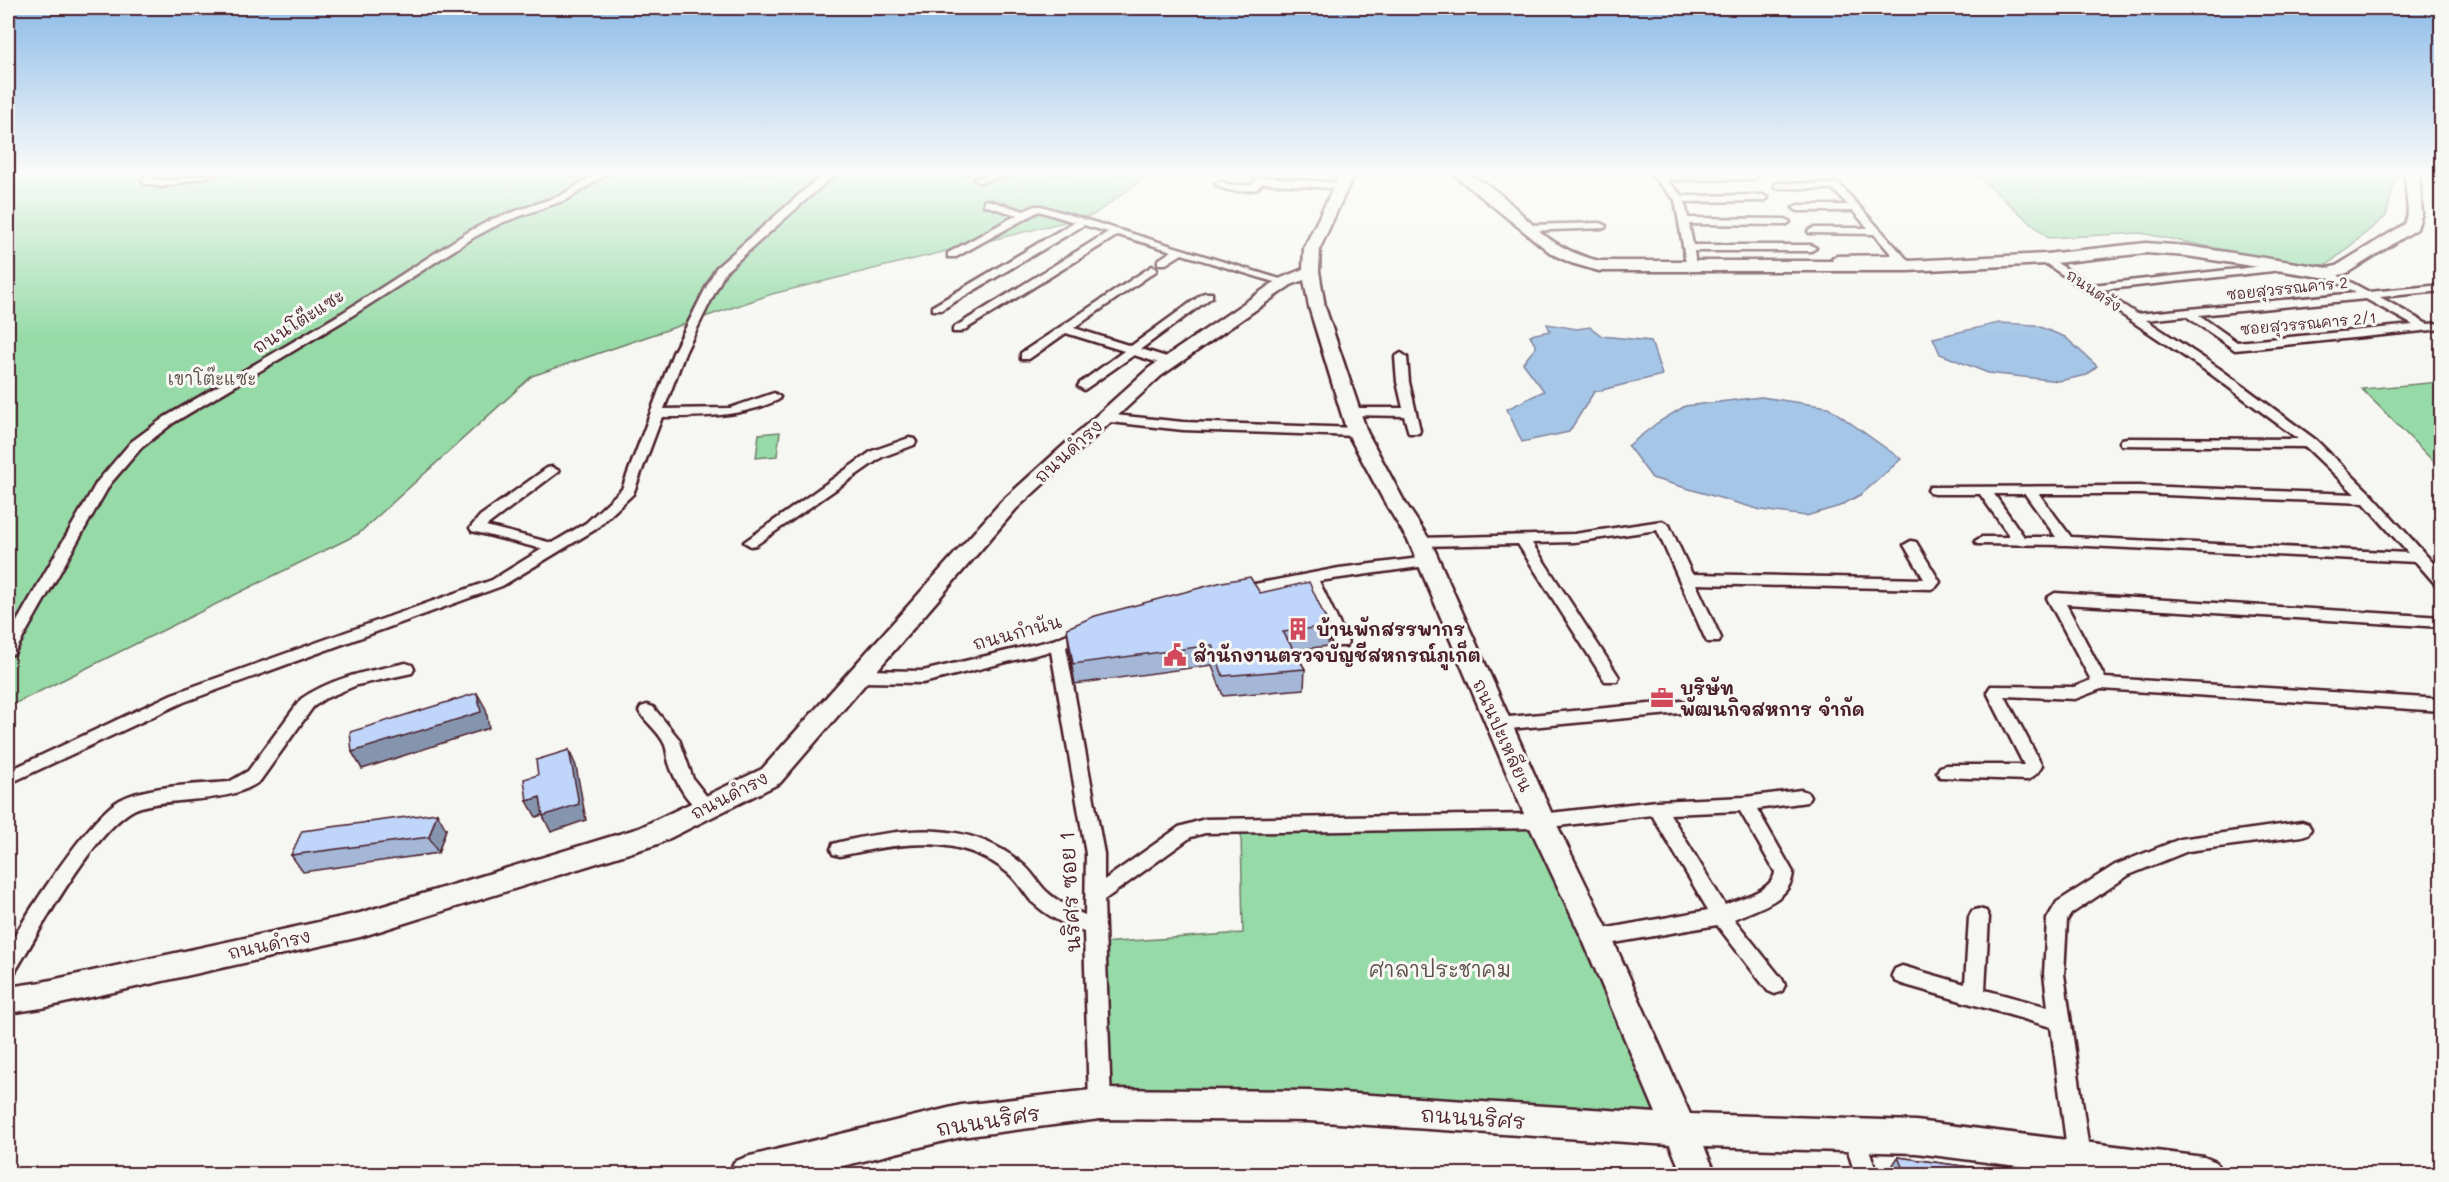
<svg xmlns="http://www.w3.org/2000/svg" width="2449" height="1182" font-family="Mali,'Playpen Sans Thai',sans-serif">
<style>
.green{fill:#96dba7;stroke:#707d69;stroke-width:1.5}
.water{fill:#a5c6e7;stroke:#81839c;stroke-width:1.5}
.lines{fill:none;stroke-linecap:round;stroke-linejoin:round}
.street-casing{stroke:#4a1f2b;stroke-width:5}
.secondary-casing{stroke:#4a1f2b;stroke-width:5}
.street{fill:#f6f6f2;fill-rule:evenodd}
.secondary{fill:#f6f6f2;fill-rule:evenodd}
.wall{fill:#a4b7d6;stroke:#4a1f2b;stroke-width:1.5}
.shaded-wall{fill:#8695ae;stroke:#4a1f2b;stroke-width:1.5}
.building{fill:#bfd5f9;stroke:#4a1f2b;stroke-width:1.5}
.labels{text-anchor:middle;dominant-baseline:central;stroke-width:6;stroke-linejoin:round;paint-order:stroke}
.far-street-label{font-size:15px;fill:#4a1f2b;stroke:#f6f6f2}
.street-label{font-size:18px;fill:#4a1f2b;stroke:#f6f6f2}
.park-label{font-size:18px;fill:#5d4e4a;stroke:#f6f6f2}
.poi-label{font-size:18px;font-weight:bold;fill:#4a1f2b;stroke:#f6f6f2;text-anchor:start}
.near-street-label{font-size:21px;fill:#4a1f2b;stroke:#f6f6f2}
.near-park-label{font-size:21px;fill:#5d4e4a;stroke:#f6f6f2}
</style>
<rect width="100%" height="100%" fill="#f6f6f2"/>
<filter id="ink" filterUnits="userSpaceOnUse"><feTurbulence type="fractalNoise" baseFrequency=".0167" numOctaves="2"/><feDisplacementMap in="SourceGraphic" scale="12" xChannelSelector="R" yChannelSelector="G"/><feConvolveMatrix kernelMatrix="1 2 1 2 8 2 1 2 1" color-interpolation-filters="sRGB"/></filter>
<g filter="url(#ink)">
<!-- green -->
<g class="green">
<path d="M 8,174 L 1150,174 L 1093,215 L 772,294 L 532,376 L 358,534 L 8,707 Z"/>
<path d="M 1975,174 L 2396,174 L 2386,216 L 2327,265 L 2289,263 L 2141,233 L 2048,238 Z"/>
<path d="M 2441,382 L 2442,382 L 2441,469 L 2362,389 Z"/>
<path d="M 780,432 L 777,456 L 756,458 L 759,434 Z"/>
<path d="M 1533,829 L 1658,1118 L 1108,1091 L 1102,943 L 1243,933 L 1241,831 Z"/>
</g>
<!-- water -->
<g class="water">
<path d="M 1999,323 L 2035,325 L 2065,337 L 2097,366 L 2087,375 L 2059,381 L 1988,373 L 1940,354 L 1933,338 Z"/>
<path d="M 1547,324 L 1577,329 L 1590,327 L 1602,336 L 1651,341 L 1662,375 L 1594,392 L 1569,432 L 1522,442 L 1507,409 L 1544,391 L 1523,363 L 1536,347 L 1530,335 L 1550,331 Z"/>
<path d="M 1761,397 L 1828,407 L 1901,459 L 1862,494 L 1840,506 L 1806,516 L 1761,510 L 1652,478 L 1628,446 L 1657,423 L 1685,406 Z"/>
</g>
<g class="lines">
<!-- street casing -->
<g class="street-casing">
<g id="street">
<path d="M 147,174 L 157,174 L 153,179 C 174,184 197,173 219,174 L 161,187 L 144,183 L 142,181 Z"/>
<path d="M 596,174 L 607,174 L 568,199 L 501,223 L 476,236 L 350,317 L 173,423 L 141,448 L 110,484 L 16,650 L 14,654 L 8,655 L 8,637 L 97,482 L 131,442 L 165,417 L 342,313 L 468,232 L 493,219 L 562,195 Z"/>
<path d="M 823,174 L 835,174 L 725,272 L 685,353 L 664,409 L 730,408 L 774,393 L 780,397 L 778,400 C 740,417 704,417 662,417 L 633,494 L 596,529 L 502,586 L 184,702 L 8,784 L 8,771 L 172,694 L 492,580 L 542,549 L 472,531 L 470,528 L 480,516 L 547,468 L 552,467 L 559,471 L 486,526 L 552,543 L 586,523 L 622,489 L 673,353 L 716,268 Z"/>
<path d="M 994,174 L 1016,174 L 979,182 L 974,179 Z"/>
<path d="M 1650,174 L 1756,174 L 1758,176 L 1753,179 L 1666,180 L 1683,196 L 1763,195 L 1768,198 L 1763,201 L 1685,202 L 1688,218 L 1785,219 L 1790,222 L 1785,225 L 1689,224 L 1693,245 L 1811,245 L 1816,248 L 1811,251 L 1694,251 L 1696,267 L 1695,269 L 1687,269 L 1675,200 Z"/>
<path d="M 1259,177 L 1341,183 L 1346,186 L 1341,189 L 1262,183 L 1257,189 C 1243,192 1227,193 1215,184 L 1220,181 L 1232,185 L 1251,185 Z"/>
<path d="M 1778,183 L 1839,184 L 1913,266 L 1912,268 L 1904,268 L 1898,261 L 1833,261 L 1832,259 L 1837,256 L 1892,255 L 1874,234 L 1809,233 L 1808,231 L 1813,228 L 1868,228 L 1853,211 L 1798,211 L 1793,208 L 1798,205 L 1848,205 L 1833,189 L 1775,188 L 1775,184 Z"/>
<path d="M 987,200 L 1024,211 L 1035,206 L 1041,206 L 1290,282 L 1289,284 L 1281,284 L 1182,254 L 1166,264 L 1158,264 L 1158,260 L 1172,251 L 1118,235 L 961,332 L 953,332 L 953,328 L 1108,232 L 1084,225 L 941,310 L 933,310 L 933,306 L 1074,222 L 1039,211 L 956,257 L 948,257 L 948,253 L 1017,215 L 984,205 L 984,201 Z"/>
<path d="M 1601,223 L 1606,226 L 1605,228 L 1526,231 L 1521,228 L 1526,225 Z"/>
<path d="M 2046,256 L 2092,285 L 2282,264 L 2287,267 L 2282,270 L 2100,290 L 2137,314 L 2356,293 L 2324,275 L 2324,271 L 2328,270 L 2369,292 L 2442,285 L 2442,291 L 2380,297 L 2427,324 L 2442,323 L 2442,329 L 2235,350 L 2186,316 L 2146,320 L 2220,369 L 2316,440 L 2373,496 L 2442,573 L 2442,588 L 2437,586 L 2416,562 L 2067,545 L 1977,544 L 1975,541 L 1982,537 L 2010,537 L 1980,494 L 1935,494 L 1930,493 L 1928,490 L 1930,487 L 2140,486 L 2355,494 L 2306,447 L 2122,445 L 2120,442 L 2122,439 L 2127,438 L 2298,439 L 2212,375 L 2042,261 L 2041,259 ZM 2366,299 L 2413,325 L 2237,342 L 2199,315 ZM 1994,494 L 2025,494 L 2056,537 L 2024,537 ZM 2039,494 L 2140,494 L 2364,503 L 2408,553 L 2071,537 Z"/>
<path d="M 1152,266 L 1157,269 L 1156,271 L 1074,328 L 1131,346 L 1204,293 L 1212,293 L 1212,297 L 1141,349 L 1173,359 L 1173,365 L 1165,365 L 1134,355 L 1084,390 L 1078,386 L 1080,383 L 1124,351 L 1066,333 L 1029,359 L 1021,359 L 1021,353 Z"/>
<path d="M 1401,353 L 1407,357 L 1409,382 L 1420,430 L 1419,433 L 1409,433 L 1404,416 L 1346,415 L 1344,412 L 1346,409 L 1350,408 L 1403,408 L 1397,382 L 1395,357 Z"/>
<path d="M 1105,414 L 1183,422 L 1357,428 L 1363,432 L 1357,436 L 1183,430 L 1101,421 L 1099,418 L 1101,415 Z"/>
<path d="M 909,438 L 914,439 L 916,442 L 914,445 L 882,457 L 756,545 L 751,546 L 744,542 L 872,451 Z"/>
<path d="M 1662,521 L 1669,525 L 1692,574 L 1924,579 L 1904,545 L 1911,541 L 1916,542 L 1940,582 L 1936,587 L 1931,589 L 1696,584 L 1721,638 L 1719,642 L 1707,642 L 1705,638 L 1657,530 L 1574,542 L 1532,543 L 1619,677 L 1617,681 L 1605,681 L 1518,544 L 1420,546 L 1413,542 L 1420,538 L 1574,534 Z"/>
<path d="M 1428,557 L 1435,562 L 1433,565 L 1319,581 L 1348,642 L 1346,646 L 1334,646 L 1332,642 L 1305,584 L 1239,597 L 1231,592 L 1239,587 L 1339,568 Z"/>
<path d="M 2055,593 L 2442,617 L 2442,627 L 2066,604 L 2105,678 L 2442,699 L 2442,711 L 2101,689 L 2075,699 L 2005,696 L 2042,766 C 2038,773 2034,777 2027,780 L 1940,777 L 1937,772 L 1940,767 L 1946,765 L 2024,765 L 1987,692 L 1991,686 L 2074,687 L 2091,680 L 2047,598 Z"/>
<path d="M 1085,627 L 1093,632 L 1090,636 L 1066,647 L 1104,854 L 1104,880 L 1179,827 L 1205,819 L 1541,814 L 1657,801 L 1745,797 L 1801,790 L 1807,792 L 1810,797 L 1807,802 L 1757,809 L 1793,872 C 1791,901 1757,908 1734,919 L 1782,979 L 1785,985 L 1782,991 L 1775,994 L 1768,991 L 1717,925 L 1597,946 L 1590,944 L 1587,938 L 1590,932 L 1597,930 L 1708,910 L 1652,815 L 1541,828 L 1205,833 L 1191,837 L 1104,900 L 1111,1104 L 1108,1111 L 1100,1114 L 1092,1111 L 1089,1104 L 1084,932 C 1066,926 1047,916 1032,902 C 1024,893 1018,881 1008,873 C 960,832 897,843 840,856 L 833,854 L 831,849 L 833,844 L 840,842 C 902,828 969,819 1021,863 C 1031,870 1037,882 1046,891 C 1057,901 1071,909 1085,915 L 1086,854 L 1051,651 L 923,683 L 861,682 L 855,680 L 853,676 L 855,672 L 861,670 L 923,671 L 1053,640 ZM 1740,811 L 1775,872 C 1773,891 1740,898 1725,905 L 1670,814 Z"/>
<path d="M 406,663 L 412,665 L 414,669 L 412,673 L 357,685 L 324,699 L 313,707 L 260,781 C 227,805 180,796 141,807 C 100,818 38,934 15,972 L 8,974 C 8,966 5,954 9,947 C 25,915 90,816 120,800 C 148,785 197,785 229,782 L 248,771 L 301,699 C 333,677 369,671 406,663 Z"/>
<path d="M 1681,701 L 1687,703 L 1689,707 L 1687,711 L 1681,713 L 1499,730 L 1493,728 L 1491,724 L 1493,720 L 1499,718 Z"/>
<path d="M 647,705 L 653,707 L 679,739 L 693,779 L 715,807 L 712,812 C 694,818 674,779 669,763 C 667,757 667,750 665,745 C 659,731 646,723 639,711 L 641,707 Z"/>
<path d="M 2302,822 L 2308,824 L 2311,829 L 2308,834 L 2302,836 L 2188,851 L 2129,875 L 2071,914 L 2067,920 L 2064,974 L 2090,1157 L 2087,1165 L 2079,1168 L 2071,1165 L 2068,1157 L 2051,1027 L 1902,984 L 1895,981 L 1892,975 L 1895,969 L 1902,966 L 1965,984 L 1969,917 L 1972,911 L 1979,909 L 1986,911 L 1989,917 L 1985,990 L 2048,1007 L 2044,974 L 2047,919 L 2057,902 L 2115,865 L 2180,839 Z"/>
<path d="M 1854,1124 L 1862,1127 L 1877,1174 L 1855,1174 L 1843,1135 L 1846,1127 Z"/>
</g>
</g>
<!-- secondary casing -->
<g class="secondary-casing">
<g id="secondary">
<path d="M 1340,174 L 1354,174 L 1320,248 L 1319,271 L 1325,307 L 1367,432 L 1404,501 L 1431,542 L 1555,821 L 1612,938 L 1690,1114 L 1916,1121 L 2204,1157 L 2216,1162 L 2221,1174 L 2080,1174 L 1916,1153 L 1704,1147 L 1716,1174 L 1682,1174 L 1670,1145 L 1309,1121 L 1100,1119 L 961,1137 L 810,1174 L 729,1174 L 734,1162 L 746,1157 L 961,1105 L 1100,1089 L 1309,1091 L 1656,1113 L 1582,938 L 1527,821 L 1409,542 L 1384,501 L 1347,432 L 1309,307 L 1304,280 L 1291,285 L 1161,376 L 1016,509 L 780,783 L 658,844 L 360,937 L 42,1008 L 8,1013 L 8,987 L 42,982 L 360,913 L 639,828 L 762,769 L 1002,501 L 1149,368 L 1279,279 L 1303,269 L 1304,248 Z"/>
<path d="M 1453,174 C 1489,172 1518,214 1544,235 C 1561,248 1579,256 1599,261 L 1908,261 L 2046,254 L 2146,243 L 2187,246 L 2328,268 L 2336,266 L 2405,224 L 2408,213 L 2405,174 L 2419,174 L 2422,213 L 2417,229 L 2347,273 L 2328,278 L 2187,256 L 2146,253 L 2046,264 L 1908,271 L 1599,271 L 1571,263 L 1552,254 Z"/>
</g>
</g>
<!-- street -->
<use href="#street" class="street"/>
<!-- secondary -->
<use href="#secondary" class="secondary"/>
</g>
<!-- wall -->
<g class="wall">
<path d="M 1260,593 L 1329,626 L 1328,646 L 1294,650 L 1305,669 L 1304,689 L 1223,696 L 1212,665 L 1075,684 L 1069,648 L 1067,628 Z"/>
<path d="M 446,829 L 438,853 L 303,872 L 291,855 Z"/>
<path d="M 1898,1157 L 2019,1174 L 1887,1174 Z"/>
</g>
<!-- shaded-wall -->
<g class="shaded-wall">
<path d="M 477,693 L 486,709 L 489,728 L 362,769 L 352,752 Z"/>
<path d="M 569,750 L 576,766 L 586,820 L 551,832 L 543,816 Z"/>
<path d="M 540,797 L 548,813 L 536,817 L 527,801 Z"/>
<path d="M 437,813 L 446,829 L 438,853 L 429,837 Z"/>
</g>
<!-- building -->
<g class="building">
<path d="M 1250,577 L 1260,593 L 1309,582 L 1329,626 L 1283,632 L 1305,669 L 1223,676 L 1212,645 L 1073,664 L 1067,628 L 1095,616 L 1222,582 Z"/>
<path d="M 477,693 L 481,712 L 352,752 L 350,732 Z"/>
<path d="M 569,750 L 579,804 L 543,816 L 540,797 L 527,801 L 524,779 L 538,775 L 536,760 Z"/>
<path d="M 437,813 L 429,837 L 291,855 L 302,831 Z"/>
<path d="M 1898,1157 L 2019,1174 L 1905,1174 Z"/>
</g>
</g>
<!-- sky -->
<linearGradient id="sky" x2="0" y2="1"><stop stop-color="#8dbbe8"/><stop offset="0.51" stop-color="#fbfbf9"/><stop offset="1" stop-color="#fbfbf9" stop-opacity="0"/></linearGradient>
<rect width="2449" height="339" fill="url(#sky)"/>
<!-- icons -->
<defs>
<g id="building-bare" transform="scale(1.8)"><path d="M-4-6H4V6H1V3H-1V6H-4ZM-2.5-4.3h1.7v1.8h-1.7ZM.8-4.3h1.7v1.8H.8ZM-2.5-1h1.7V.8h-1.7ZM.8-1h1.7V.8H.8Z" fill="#d1495b" stroke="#f6f6f2" stroke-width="2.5" paint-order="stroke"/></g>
<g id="civic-bare" transform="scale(1.8)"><path d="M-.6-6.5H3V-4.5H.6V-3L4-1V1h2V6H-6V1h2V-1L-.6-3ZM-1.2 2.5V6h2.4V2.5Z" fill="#d1495b" stroke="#f6f6f2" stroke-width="2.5" paint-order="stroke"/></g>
<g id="office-bare" transform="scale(1.8)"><path d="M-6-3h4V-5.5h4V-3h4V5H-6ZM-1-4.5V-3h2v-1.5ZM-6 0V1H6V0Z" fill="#d1495b" stroke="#f6f6f2" stroke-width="2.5" paint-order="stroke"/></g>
</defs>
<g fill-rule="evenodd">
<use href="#building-bare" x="1298" y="629"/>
<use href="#civic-bare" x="1175" y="655"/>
<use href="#office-bare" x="1662" y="698"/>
</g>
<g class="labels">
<!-- far-street labels -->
<g class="far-street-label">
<text transform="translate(2287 288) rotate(-6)">ซอยสุวรรณคาร 2</text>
<text transform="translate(2094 290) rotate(34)">ถนนตรัง</text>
<text transform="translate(2308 323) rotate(-5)">ซอยสุวรรณคาร 2/1</text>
</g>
<!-- street labels -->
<g class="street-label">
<text transform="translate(298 321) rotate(-32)">ถนนโต๊ะแซะ</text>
<text transform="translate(1068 451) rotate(-42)">ถนนดำรง</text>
<text transform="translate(1017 632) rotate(-15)">ถนนกำนัน</text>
<text transform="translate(1503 735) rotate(66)">ถนนปะเหลียน</text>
<text transform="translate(729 795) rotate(-27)">ถนนดำรง</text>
<text transform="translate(269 944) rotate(-12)">ถนนดำรง</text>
</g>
<!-- park labels -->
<g class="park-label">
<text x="212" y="378">เขาโต๊ะแซะ</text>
</g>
<!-- poi labels -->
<g class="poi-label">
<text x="1316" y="629">บ้านพักสรรพากร</text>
<text x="1193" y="655">สำนักงานตรวจบัญชีสหกรณ์ภูเก็ต</text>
<text x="1680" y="688">บริษัท<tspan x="1680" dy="21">พัฒนกิจสหการ จำกัด</tspan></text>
</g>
<!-- near-street labels -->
<g class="near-street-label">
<text transform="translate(1069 892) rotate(-93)">นริศร ซอย 1</text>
<text transform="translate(1473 1117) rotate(4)">ถนนนริศร</text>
<text transform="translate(988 1120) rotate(-9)">ถนนนริศร</text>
</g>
<!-- near-park labels -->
<g class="near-park-label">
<text x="1440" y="968">ศาลาประชาคม</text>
</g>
</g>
<!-- margin -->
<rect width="2449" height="1182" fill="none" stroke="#f6f6f2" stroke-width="30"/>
<rect x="15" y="15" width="2419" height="1152" fill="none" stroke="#4a1f2b" stroke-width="2" filter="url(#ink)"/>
</svg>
